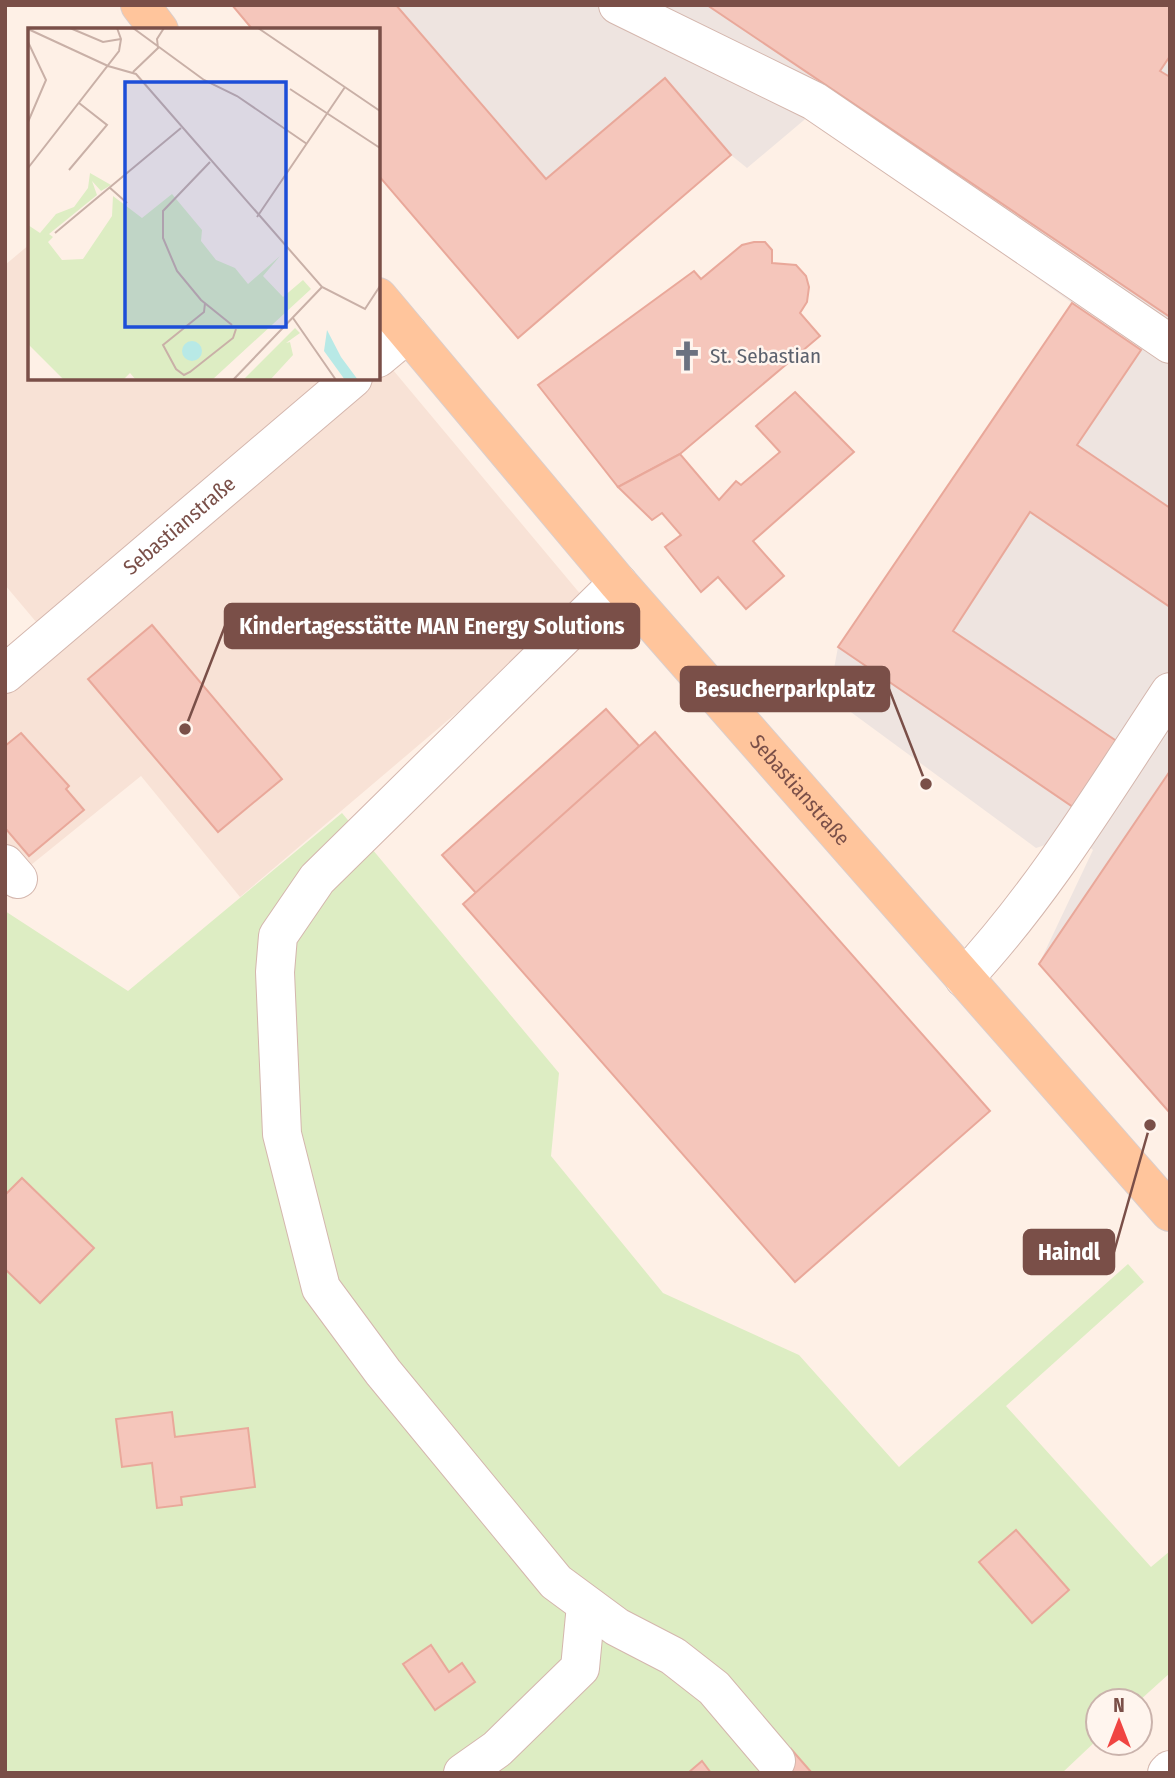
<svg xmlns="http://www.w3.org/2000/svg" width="1175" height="1778" font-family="'Fira Sans Condensed',sans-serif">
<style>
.residential{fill:#f8e2d6}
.industrial{fill:#eee4e0}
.green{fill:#ddedc3}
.building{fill:#f5c6bb;stroke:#e9a89a;stroke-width:2}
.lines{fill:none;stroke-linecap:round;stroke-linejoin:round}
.minor-casing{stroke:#d4b6ad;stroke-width:40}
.major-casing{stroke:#dacecc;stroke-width:40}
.minor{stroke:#fff;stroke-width:38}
.major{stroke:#ffc59c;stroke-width:38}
.labels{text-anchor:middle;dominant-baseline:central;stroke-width:5;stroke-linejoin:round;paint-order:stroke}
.worship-label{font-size:21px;fill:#5b616d;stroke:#fff5ee;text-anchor:start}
.street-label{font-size:21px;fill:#7a4f48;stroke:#fff5ee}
.inset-road{fill:none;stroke:#c9b0a7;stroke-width:2}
.view{fill:#1d4ed8;fill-opacity:0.15;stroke:#1d4ed8;stroke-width:3.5}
.inset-edge{fill:none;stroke:#7a4f48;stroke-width:3.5}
.leader{fill:none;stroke:#7a4f48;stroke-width:2.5}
.callout-dot{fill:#7a4f48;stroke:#fff5ee;stroke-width:2.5}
.callout{fill:#7a4f48;stroke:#7a4f48;stroke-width:2.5}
.callout-label{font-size:23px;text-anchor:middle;font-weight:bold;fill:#fff}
</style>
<rect width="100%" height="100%" fill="#fef0e6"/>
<!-- residential -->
<path class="residential" d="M 30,244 L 30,378 L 378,378 L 378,352 L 587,602 L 240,897 L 141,776 L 5,886 L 5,682 L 53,642 L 5,585 L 5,265 Z"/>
<!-- industrial -->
<path class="industrial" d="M 232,5 L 1170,5 L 1170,1113 L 1039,964 L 1093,850 L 1076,835 L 1036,848 L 829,696 L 838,647 L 1072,303 L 810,115 L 747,168 L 731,155 L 518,338 L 378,30 Z"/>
<!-- green -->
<path class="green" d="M 342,813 L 559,1073 L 551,1156 L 663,1293 L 799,1355 L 899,1467 L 1128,1264 L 1144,1282 L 1006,1406 L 1151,1567 L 1170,1551 L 1170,1673 L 1139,1701 L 1098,1701 L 1098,1739 L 1062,1773 L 5,1773 L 5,911 L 128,991 Z"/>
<!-- building -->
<g class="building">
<path d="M 232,5 L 396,5 L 546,179 L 665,78 L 731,155 L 518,338 L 378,175 L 378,30 L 253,30 Z"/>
<path d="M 707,5 L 1170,5 L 1170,56 L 1160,71 L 1170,77 L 1170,317 Z"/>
<path d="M 754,242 L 765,242 L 772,250 L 772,263 L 796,265 L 806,276 L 809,287 L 807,302 L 800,313 L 820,336 L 680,454 L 618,487 L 538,385 L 694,271 L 701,279 L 742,245 Z"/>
<path d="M 1072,303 L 1141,350 L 1077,445 L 1170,508 L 1170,607 L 1030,512 L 953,631 L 1118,742 L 1073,807 L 838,647 Z"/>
<path d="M 795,392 L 854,452 L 753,541 L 784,576 L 746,609 L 718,577 L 701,592 L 665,547 L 681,535 L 662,513 L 652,520 L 618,487 L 680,454 L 719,500 L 736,481 L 741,485 L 780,452 L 756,426 Z"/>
<path d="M 152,625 L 282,779 L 218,832 L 88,679 Z"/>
<path d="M 606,709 L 640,747 L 476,893 L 442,855 Z"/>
<path d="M 655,732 L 990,1111 L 795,1282 L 463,904 Z"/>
<path d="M 21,733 L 69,786 L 66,789 L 84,810 L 29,856 L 5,828 L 5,746 Z"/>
<path d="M 1170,771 L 1170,1113 L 1039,964 Z"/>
<path d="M 22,1178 L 94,1248 L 40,1303 L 5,1269 L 5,1195 Z"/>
<path d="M 172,1412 L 175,1437 L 248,1428 L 255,1487 L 181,1497 L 182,1505 L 157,1508 L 152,1463 L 122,1467 L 116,1419 Z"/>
<path d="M 1016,1530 L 1069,1590 L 1032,1623 L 979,1562 Z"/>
<path d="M 431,1645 L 449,1672 L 462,1663 L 475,1682 L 435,1710 L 403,1664 Z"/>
<path d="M 791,1749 L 812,1773 L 763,1773 L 776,1761 Z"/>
<path d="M 702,1761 L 711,1773 L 688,1773 Z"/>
</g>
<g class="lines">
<!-- minor casing -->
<g class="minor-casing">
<g id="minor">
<path d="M 618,5 L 814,101 L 1170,344"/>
<path d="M 378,358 L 408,333"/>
<path d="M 618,583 L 317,879 L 278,936 L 275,972 L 282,1134 L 321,1288 L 383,1372 L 556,1582 L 617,1627 L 673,1656 L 714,1688 L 776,1761"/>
<path id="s1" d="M 5,674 L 353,378"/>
<path d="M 5,864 L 18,879"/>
<path d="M 964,978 C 1044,892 1105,790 1170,692"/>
<path d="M 463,1773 L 497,1749 L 580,1668 L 586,1605"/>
<path d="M 1167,1773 L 1170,1770"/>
</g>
</g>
<!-- major casing -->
<g class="major-casing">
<g id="major">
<path d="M 140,5 L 159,30"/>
<path id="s2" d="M 378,297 L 618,583 L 1170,1212"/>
</g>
</g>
<!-- minor -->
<use href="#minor" class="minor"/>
<!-- major -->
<use href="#major" class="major"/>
</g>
<!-- icons -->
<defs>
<g id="church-bare" transform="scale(2.415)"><path d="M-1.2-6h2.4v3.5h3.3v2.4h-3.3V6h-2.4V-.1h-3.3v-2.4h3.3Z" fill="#6b7280" stroke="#fff5ee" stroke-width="2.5" paint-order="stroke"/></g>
</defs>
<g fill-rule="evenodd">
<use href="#church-bare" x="687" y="356"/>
</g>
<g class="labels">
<!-- worship labels -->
<g class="worship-label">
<text x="710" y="356">St. Sebastian</text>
</g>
<!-- street labels -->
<g class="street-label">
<text stroke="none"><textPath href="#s1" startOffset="229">Sebastianstraße</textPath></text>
<text stroke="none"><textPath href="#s2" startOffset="649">Sebastianstraße</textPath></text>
</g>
</g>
<!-- overview -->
<g transform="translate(28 28)">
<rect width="352" height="352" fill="#fef0e6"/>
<path d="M 62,145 L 83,157 L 73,163 L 64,153 L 69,167 L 21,206 L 25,209 L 20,214 L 34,232 L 55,231 L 84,188 L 85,168 L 114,190 L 144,166 L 174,202 L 173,213 L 188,232 L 207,240 L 220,256 L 252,228 L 235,248 L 255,269 L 275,252 L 283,261 L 184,352 L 108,352 L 102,345 L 95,352 L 36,352 L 0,316 L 0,197 L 12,205 L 28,186 L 46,179 L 60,160 ZM 267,300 L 272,305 L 258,315 L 262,314 L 265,327 L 242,352 L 215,352 Z" fill="#ddedc3"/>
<path d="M 299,302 L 313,329 L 330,352 L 317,352 L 296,323 ZM154 323a10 10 0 1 1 20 0a10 10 0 1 1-20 0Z" fill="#b8e9e6"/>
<path class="inset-road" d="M 42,0 L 75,14 L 93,11M 105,0 L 176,52 L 209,68 L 279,116M 230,0 L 352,83M 0,1 L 80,38 L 108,46 L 294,259 L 337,281 L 352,258M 0,14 L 18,52 L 0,94M 105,44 L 130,20 L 129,11 L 136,0M 262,61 L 352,120M 182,134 L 135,183 L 135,210 L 149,243 L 173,272 L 204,297M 0,140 L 91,23 L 93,11 L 89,0M 41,142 L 79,97 L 51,75M 81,159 L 99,175M 229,189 L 317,59M 27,205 L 153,100M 177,275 L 176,284 L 135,317 L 148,341 L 156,347 L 162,344 L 205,310 L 208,301M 265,290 L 308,352M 205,352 L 294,259"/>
<path class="view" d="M 97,54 L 258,54 L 258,299 L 97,299 Z"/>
<rect width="352" height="352" class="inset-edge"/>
</g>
<!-- callouts -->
<path class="leader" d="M185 729L225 626M926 784L889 689M1150 1125L1114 1252"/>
<g class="callout-dot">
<circle cx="185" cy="729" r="7"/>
<circle cx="926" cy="784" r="7"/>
<circle cx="1150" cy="1125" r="7"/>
</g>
<g class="callout">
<rect x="225" y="604" width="414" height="44" rx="7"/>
<rect x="681" y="667" width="208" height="44" rx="7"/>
<rect x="1024" y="1230" width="90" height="44" rx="7"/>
</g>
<g class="callout-label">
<text x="432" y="634">Kindertagesstätte MAN Energy Solutions</text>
<text x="785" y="697">Besucherparkplatz</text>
<text x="1069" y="1260">Haindl</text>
</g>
<!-- border -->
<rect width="1175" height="1778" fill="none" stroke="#7a4f48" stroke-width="14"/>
<!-- north arrow -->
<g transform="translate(1119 1722)"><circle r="33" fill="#fff5ee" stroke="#cab3ac" stroke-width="2"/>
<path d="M0-5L12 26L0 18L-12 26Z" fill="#f04542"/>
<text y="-10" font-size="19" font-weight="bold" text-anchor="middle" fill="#7a4f48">N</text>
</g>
</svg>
